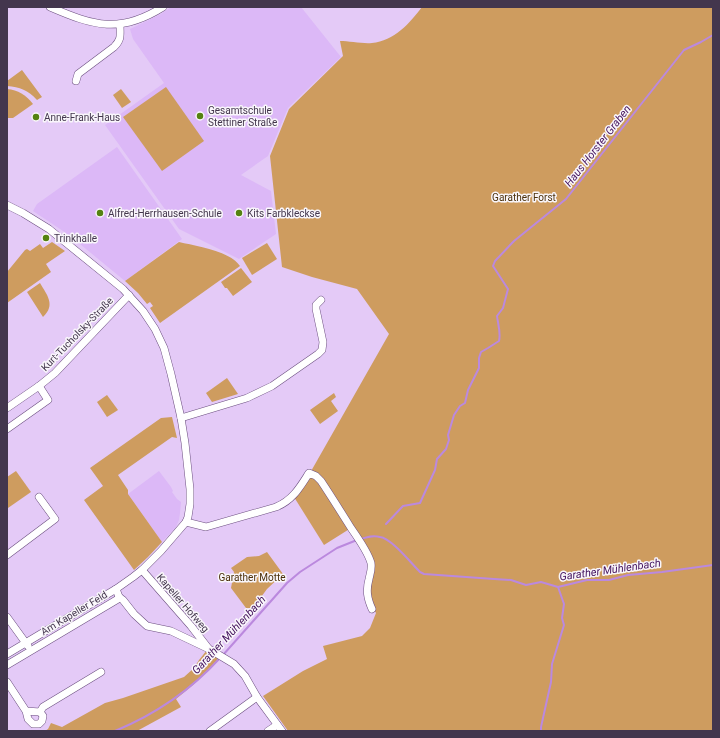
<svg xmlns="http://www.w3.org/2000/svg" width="720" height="738" font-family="Roboto,sans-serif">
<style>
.built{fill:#dcb8f7}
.green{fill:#ce9c5f}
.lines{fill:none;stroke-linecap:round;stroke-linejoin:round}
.stream{stroke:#bb89de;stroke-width:2}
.minor-casing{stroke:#6c4f80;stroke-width:8}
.minor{stroke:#fff;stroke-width:7}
.poi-dot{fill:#548211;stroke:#f9f6fb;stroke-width:1.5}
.labels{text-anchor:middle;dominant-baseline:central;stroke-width:3;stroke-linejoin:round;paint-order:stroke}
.poi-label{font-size:10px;fill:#43364d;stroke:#f9f6fb;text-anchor:start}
.park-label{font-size:10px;fill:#4b300a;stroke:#f9f6fb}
.street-label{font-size:10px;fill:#43364d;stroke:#f9f6fb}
.water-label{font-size:11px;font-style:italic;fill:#42105c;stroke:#f9f6fb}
</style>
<rect width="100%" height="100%" fill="#e4caf7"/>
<!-- built -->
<g class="built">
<path d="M 171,7 L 283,7 L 291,8 L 301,7 L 341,57 L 288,108 L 268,156 L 241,175 L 271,191 L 276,234 L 239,259 L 179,229 L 105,125 L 164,83 L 133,39 L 130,29 L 161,14 Z"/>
<path d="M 117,147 L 182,239 L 125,281 L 69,235 L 33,211 L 37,204 Z"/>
<path d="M 159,471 L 171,487 L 173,491 L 172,492 L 177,499 L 181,502 L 180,513 L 179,520 L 176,527 L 162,542 L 128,494 Z"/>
</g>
<!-- green -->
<g class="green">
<path d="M 422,7 L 713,7 L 713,731 L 288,731 L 263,696 L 303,671 L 327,659 L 323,646 L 362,636 L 370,628 L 376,613 L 370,603 L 368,596 L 372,569 L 351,528 L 324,545 L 294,497 L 310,473 L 389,334 L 357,289 L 312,277 L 282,267 L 270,156 L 289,109 L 343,56 L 340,41 C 349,41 363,44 372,43 C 394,41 410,23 422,7 Z"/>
<path d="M 22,70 L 42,97 L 37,100 C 28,90 20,87 7,86 L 7,81 Z"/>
<path d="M 166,87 L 204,141 L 162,171 L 123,117 Z"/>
<path d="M 7,89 C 18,90 26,95 33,104 L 13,118 L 8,118 L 7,116 Z"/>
<path d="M 121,89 L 131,102 L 122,108 L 113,95 Z"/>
<path d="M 52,242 L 65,251 L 46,264 L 51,272 L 7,303 L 7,272 L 25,250 L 27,249 L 30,251 L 40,244 L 43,248 Z"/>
<path d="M 179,242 C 196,246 230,251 240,266 L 160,323 L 150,308 L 153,306 L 150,302 L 147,304 L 138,293 L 125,281 Z"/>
<path d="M 267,243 L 277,259 L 252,275 L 242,258 Z"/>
<path d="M 241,268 L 252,282 L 233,296 L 227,288 L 225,288 L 221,282 Z"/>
<path d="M 40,283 C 47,295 56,305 43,317 L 27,292 Z"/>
<path d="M 227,378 L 238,394 L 212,402 L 206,393 Z"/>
<path d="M 334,393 L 336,397 L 331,401 L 338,411 L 320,424 L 310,410 Z"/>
<path d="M 107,395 L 118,410 L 107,417 L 97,402 Z"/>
<path d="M 172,417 L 177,438 L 172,437 L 118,475 L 128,490 L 128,494 L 162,542 L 148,557 L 134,570 L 84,500 L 103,486 L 90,468 L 161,418 Z"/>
<path d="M 16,471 L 31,492 L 8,508 L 7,477 Z"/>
<path d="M 267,552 L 283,574 L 267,589 L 256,604 L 251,608 L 246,608 L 231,588 L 234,572 L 231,568 L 247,557 L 259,556 Z"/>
<path d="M 207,650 L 221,658 L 193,685 L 176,699 L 181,707 L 137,731 L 45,731 L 48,729 L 51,723 L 62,727 L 105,703 L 123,698 L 184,677 L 194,668 L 199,660 Z"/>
</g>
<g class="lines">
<!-- stream -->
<g class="stream">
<path d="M 386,524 L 403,506 L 420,503 L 435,470 L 437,459 L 446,449 L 449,440 L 448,435 L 454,415 L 460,406 L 465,403 L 468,390 L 479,368 L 479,358 L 481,352 L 488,348 L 499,341 C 501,333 498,324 497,316 L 503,308 L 508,289 L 493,266 L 495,261 L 514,241 L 566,199 L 684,50 L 701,42 L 713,35"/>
<path d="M 361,539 C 367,537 373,535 380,537 C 391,538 411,563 420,572 L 424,574 L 494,579 L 511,580 L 526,585 L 541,582 L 558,587 L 587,580 L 609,580 L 628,575 L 662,572 L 713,565"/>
<path d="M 223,655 L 287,583 L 300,572 L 337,548 L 357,540"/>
<path d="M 115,731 C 156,714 190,691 220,658"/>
<path d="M 541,731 L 541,727 L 551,682 L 552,664 L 564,625 L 562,618 L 564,604 L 558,587"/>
</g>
<!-- minor casing -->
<g class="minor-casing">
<g id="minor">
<path d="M 50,7 C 94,26 120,34 163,7"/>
<path d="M 76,81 L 78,74 L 114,47 C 122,39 120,35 120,24"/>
<path d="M 7,205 L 23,213 L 49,229 L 123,289 L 143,311 L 155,329 L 164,348 L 171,374 L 181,418 L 185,443 L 190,489 L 190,504 L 188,517 L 186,522 L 161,551 L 142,570 L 133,577 L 116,589 L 7,654"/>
<path d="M 7,408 L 39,386 L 55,373 L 129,295"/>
<path d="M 181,418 L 247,398 L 272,386 L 318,354 L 322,350 L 323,342 L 316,309 L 316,305 L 321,300"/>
<path d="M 7,429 L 48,400 L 39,386"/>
<path d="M 186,522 L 206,527 L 276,507 C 293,500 300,487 309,473 L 316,476 L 321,481 C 331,496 341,512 351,528 C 358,538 368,552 371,563 C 372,569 370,574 369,579 C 366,590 367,598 372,609"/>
<path d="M 7,555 L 55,519 L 39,497"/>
<path d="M 142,570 L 191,626 L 208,648"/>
<path d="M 116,589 L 119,597 L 123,600 L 134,614 L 147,626 L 171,631 L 209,649 L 234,664 L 245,676 L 257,697 L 282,731"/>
<path d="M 7,617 L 28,646"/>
<path d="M 7,665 L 118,599 L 119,597"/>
<path d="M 7,682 L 26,711 L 28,719 L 33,724 L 39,724 L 42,721 L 43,716 L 40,712 L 26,711"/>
<path d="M 40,712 L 43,707 L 101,672"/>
<path d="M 210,731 L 257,697"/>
<path d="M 268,731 L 277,725"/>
</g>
</g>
<!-- minor -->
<use href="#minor" class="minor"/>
</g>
<!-- markers -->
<g class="poi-dot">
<circle cx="200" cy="116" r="4"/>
<circle cx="36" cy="117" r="4"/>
<circle cx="100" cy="213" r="4"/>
<circle cx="239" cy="213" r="4"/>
<circle cx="46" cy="238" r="4"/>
</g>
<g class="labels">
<!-- poi labels -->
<g class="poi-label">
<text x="208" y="110">Gesamtschule<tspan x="208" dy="12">Stettiner Straße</tspan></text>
<text x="44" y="117">Anne-Frank-Haus</text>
<text x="108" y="213">Alfred-Herrhausen-Schule</text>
<text x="247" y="213">Kits Farbkleckse</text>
<text x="54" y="238">Trinkhalle</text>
</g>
<!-- park labels -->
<g class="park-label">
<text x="524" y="197">Garather Forst</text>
<text x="252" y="577">Garather Motte</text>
</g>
<!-- street labels -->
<g class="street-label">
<text transform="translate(77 334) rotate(-46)">Kurt-Tucholsky-Straße</text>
<text transform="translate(183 603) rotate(49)">Kapeller Hofweg</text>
<text transform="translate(74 613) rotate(-31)">Am Kapeller Feld</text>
</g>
<!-- water labels -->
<g class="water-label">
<text transform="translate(598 146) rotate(-52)">Haus Horster Graben</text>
<text transform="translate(610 570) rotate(-8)">Garather Mühlenbach</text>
<text transform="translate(229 635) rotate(-47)">Garather Mühlenbach</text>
</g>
</g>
<!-- border -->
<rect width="720" height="738" fill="none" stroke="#43364d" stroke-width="16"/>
</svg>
